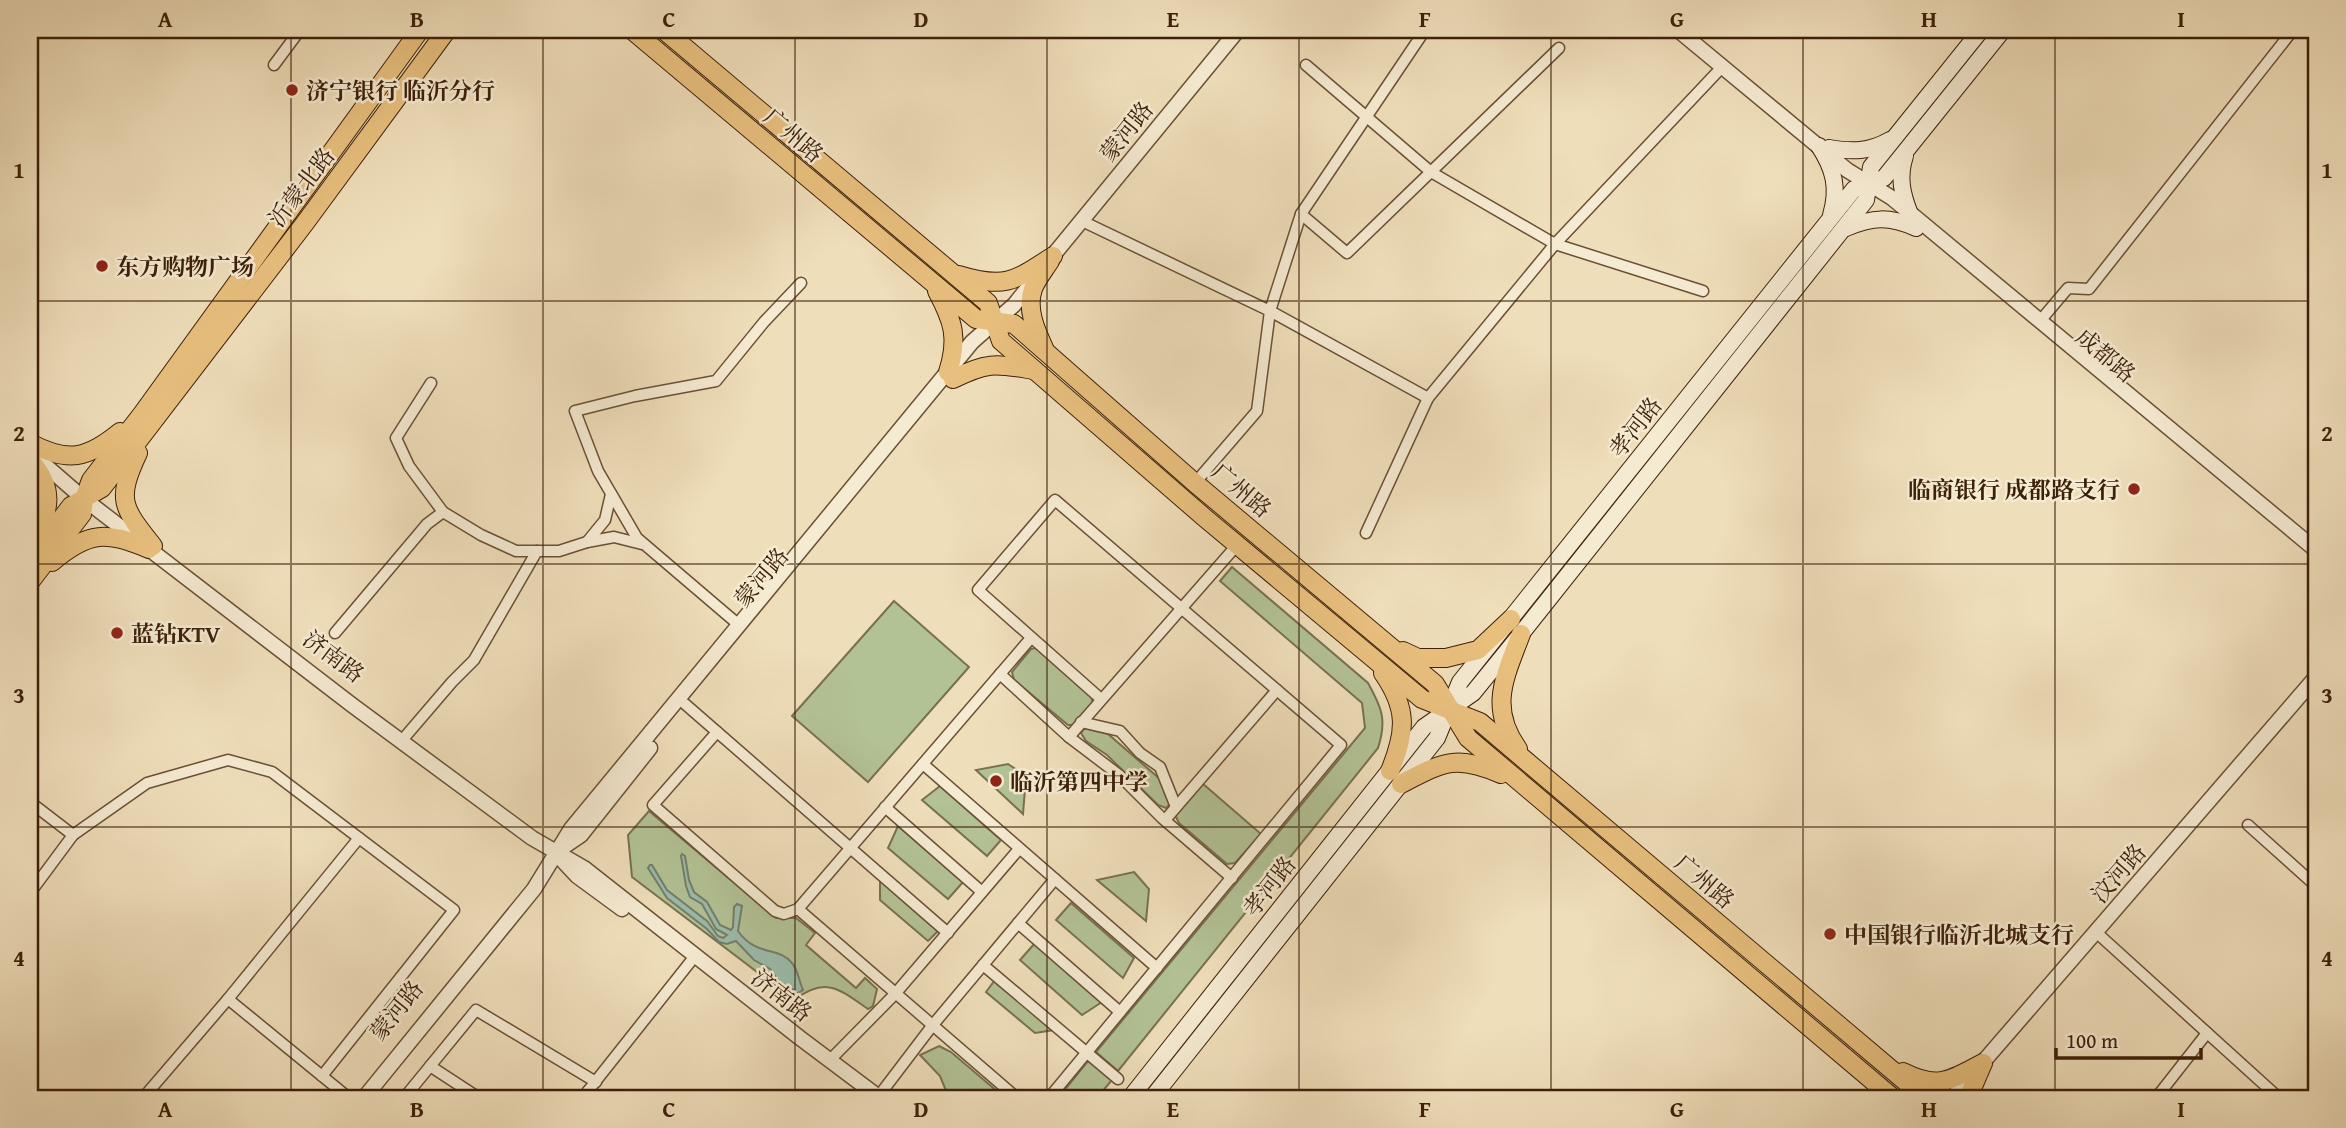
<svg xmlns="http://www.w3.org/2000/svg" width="2346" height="1128" font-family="'Gentium Book Plus','Noto Serif SC',serif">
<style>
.green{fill:#b2c295;stroke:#78714f;stroke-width:2}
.water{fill:#9abcac;stroke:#757e6b;stroke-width:2}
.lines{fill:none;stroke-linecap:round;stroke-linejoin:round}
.minor-casing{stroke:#6a5035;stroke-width:13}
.tertiary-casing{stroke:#6a5035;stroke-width:17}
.secondary-casing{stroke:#3d2009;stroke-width:18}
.primary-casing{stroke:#3d2009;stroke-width:20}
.minor{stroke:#f5ead2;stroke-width:10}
.tertiary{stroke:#f5ead2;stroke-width:14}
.secondary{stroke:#f5ead2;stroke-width:16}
.primary{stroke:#e8bf7d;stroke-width:18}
.grid{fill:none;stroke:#3d2009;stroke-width:2;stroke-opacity:0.55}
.poi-dot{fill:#8f2418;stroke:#f5ead2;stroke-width:2.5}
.labels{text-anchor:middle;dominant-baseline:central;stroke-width:5;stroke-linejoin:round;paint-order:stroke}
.poi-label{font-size:23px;font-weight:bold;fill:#3d2009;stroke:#f5ead2;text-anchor:start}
.street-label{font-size:23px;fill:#3d2009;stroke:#f5ead2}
.neatline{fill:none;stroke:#3d2009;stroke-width:2.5}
.grid-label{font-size:23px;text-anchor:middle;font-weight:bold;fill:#3d2009}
</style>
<rect width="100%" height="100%" fill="#efdeba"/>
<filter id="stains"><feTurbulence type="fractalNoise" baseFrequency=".00286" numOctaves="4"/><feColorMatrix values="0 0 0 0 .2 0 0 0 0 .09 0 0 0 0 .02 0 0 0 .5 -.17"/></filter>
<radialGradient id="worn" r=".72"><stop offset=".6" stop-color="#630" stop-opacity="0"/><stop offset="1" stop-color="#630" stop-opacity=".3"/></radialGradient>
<!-- green -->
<g class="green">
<path d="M 1232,567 L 1368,683 C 1382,708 1387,720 1378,748 L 1118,1071 L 1096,1052 L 1365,728 L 1362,703 L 1220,581 Z"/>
<path d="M 894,601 L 969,667 L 868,782 L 792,716 Z"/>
<path d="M 1036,648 L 1091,697 L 1093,702 L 1074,725 L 1068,725 L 1014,680 L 1012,672 L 1031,649 Z"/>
<path d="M 1085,728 L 1108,734 L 1160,779 L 1171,803 L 1166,808 L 1158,805 L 1107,755 L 1086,741 L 1081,733 Z"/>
<path d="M 1008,764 L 1026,776 L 1023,814 L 976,770 Z"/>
<path d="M 1202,783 L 1261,834 L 1235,863 L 1227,864 L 1179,823 L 1175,815 Z"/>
<path d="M 940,786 L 1001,840 L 987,856 L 922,800 Z"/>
<path d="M 649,811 L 776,918 L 796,918 L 815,933 L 806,945 L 856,988 L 865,978 L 877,989 L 873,1006 L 868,1009 C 839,989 826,976 794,1000 L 632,877 L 628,835 Z"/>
<path d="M 898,826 L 963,882 L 948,899 L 888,848 Z"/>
<path d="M 1134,872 L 1149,889 L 1146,921 L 1097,880 Z"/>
<path d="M 880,880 L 939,930 L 928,941 L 880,900 Z"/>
<path d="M 1071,903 L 1134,958 L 1123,978 L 1056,920 Z"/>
<path d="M 1035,943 L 1102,1002 L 1082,1015 L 1020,960 Z"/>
<path d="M 995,980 L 1054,1030 L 1035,1033 L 986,992 Z"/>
<path d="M 939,1046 L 951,1052 L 1005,1098 L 949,1098 L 940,1076 L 920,1055 Z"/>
<path d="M 1088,1061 L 1112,1080 L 1097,1098 L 1058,1098 Z"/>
</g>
<!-- water -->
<path class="water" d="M 682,854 L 685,856 L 689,880 L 694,892 L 707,902 L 720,925 L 731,930 L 733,927 L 734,907 L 737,904 L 742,906 L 738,931 C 756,957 779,946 792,963 C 798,970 799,981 803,990 L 796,994 L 794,990 L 780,982 L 770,969 L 754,960 L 736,941 L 727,944 L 719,942 L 707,929 L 667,898 L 648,868 L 650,865 L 652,865 L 667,890 L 707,921 L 718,936 L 723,938 L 727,935 L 716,929 L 702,904 L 690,897 L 686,886 L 681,856 Z"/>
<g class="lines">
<!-- minor casing -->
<g class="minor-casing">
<g id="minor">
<path d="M 274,65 L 300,30"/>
<path d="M 1306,65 L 1431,172 L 1555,244 L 1703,291"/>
<path d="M 1301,214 L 1347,253 L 1559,48"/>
<path d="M 1082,221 L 1270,311 L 1428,398"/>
<path d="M 2040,321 L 2068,288 L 2089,289 L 2293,30"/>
<path d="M 431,383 L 396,438 L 409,466 L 443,512 L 481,535 L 516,551 L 559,551 L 587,542 L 614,537 L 642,544"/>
<path d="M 1195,483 L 1257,411 L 1270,311 L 1301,214 L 1425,30"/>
<path d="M 1366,533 L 1428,398 L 1555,244 L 1723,66"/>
<path d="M 587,542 L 605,520 L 611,494"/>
<path d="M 739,625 L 637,538 L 598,471 L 575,411 L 635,396 L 716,381 L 764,322 L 801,283"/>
<path d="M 335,633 L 427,524 L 443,512"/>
<path d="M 1000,674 L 1069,737 L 1119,775 L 1162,818 L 1232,878"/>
<path d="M 685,704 L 948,933"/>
<path d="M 1081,722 L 1120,731 L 1140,753 L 1160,767 L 1176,807"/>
<path d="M 717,732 L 653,805 L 775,911 L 784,914 L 798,909"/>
<path d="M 1069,737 L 1237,545"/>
<path d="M 404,738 L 452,682 L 474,660 L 537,551"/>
<path d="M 923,764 L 1157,968"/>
<path d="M 30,802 L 73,835"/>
<path d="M 885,807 L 982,892"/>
<path d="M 1165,820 L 1277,690"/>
<path d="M 2248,825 L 2316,886"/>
<path d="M 30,893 L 73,835 L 147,783 L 228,760 L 272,772 L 454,910 L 322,1076"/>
<path d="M 1018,923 L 1120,1012"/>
<path d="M 2097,933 L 2279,1098"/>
<path d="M 983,965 L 1118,1079"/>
<path d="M 228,999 L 349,1098"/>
<path d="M 830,1060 L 895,994 L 1019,849"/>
<path d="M 430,1066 L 479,1098"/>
<path d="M 588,1091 L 691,961"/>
<path d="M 878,1097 L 932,1026 L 1055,879"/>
<path d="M 143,1098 L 228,999 L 359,838"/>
<path d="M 404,1098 L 476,1010 L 596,1082"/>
<path d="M 583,1098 L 588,1091 L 600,1098"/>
<path d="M 1017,1098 L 798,909 L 1031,638"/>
<path d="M 1049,1098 L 1341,745 L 1055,500 L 978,590 L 1101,699"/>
<path d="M 2156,1098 L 2207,1033"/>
</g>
</g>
<!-- tertiary casing -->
<g class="tertiary-casing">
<g id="tertiary">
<path d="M 1678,30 L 1847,170 L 1892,198 L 2316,550"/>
<path d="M 1046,264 L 1238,30"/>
<path d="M 31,453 L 84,499 L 352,705 L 532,838 L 584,868 L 800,1038 L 880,1098"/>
<path d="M 562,848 L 581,835 L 650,748"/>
<path d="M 562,860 L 577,876 L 622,909"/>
<path d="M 364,1098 L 534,889 L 571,829 L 972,342 L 1014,305 L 1034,280"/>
<path d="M 1952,1098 L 2316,677"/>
</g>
</g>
<!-- secondary casing -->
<g class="secondary-casing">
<g id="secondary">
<path d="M 1819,146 C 1834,169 1839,188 1831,215"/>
<path d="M 1829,148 C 1852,152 1869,152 1890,140"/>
<path d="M 1905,156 C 1898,177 1902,194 1910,214"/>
<path d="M 1846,228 C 1873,217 1889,216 1916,228"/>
<path d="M 1130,1098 L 1424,727 L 1473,693 L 1521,634 L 1866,200 L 1871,167 L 1981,30"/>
<path d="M 1152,1098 L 1437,738 L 1460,682 L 1854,189 L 1884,178 L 2003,30"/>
</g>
</g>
<!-- primary casing -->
<g class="primary-casing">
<g id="primary">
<path d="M 632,30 L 976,319 L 1014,324 L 1195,483 L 1435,684 L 1468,738 L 1893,1098"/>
<path d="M 664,30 L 988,303 L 1001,341 L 1205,518 L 1422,699 L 1480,722 L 1925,1098"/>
<path d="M 959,275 C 1005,289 1015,281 1053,256"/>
<path d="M 937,291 C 953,321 959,338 948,372"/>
<path d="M 1044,348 C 1036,331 1026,309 1033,289 C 1036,280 1045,269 1050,261"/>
<path d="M 953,379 C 989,361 996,364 1034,370"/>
<path d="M 30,443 C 68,463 87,459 120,432"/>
<path d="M 138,453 C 116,500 122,507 153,546"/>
<path d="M 30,460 C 56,490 49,510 34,543"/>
<path d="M 30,560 L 71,506 L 102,488 L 305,223 L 447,30"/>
<path d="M 52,562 C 89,531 107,531 149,549"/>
<path d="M 30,582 L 82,514 L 84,499 L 91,480 L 142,414 L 420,30"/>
<path d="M 1403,651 L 1418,658 L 1446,658 L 1478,650 L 1511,619"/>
<path d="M 1383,673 C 1408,709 1406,732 1390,771"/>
<path d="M 1518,749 C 1488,707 1505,677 1521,634"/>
<path d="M 1401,784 C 1443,762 1456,754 1501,774"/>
<path d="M 1903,1072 C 1939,1090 1950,1080 1983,1063"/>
<path d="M 1970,1098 L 1971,1091 L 1983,1063"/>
</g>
</g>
<!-- minor -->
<use href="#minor" class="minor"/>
<!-- tertiary -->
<use href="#tertiary" class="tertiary"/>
<!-- secondary -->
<use href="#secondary" class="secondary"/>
<!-- primary -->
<use href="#primary" class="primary"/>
</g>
<!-- grid -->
<path class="grid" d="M 291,30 L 291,1098M 543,30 L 543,1098M 795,30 L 795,1098M 1047,30 L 1047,1098M 1299,30 L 1299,1098M 1551,30 L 1551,1098M 1803,30 L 1803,1098M 2055,30 L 2055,1098M 30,301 L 2316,301M 30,564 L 2316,564M 30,827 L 2316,827"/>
<!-- markers -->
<g class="poi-dot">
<circle cx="292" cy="90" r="7"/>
<circle cx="102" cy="266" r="7"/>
<circle cx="2134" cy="489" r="7"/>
<circle cx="117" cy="633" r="7"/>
<circle cx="996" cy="781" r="7"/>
<circle cx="1830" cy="934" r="7"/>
</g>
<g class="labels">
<!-- poi labels -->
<g class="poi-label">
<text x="306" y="90">济宁银行 临沂分行</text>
<text x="116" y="266">东方购物广场</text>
<text x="2120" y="489" text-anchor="end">临商银行 成都路支行</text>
<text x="131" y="633">蓝钻KTV</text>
<text x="1010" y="781">临沂第四中学</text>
<text x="1844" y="934">中国银行临沂北城支行</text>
</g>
<!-- street labels -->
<g class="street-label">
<text transform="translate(1126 131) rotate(-51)">蒙河路</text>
<text transform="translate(794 135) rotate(40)">广州路</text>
<text transform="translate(301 187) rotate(-53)">沂蒙北路</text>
<text transform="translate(2106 355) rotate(40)">成都路</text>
<text transform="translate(1635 427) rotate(-52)">孝河路</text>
<text transform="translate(1242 490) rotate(40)">广州路</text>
<text transform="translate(761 577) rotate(-50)">蒙河路</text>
<text transform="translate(334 656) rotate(37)">济南路</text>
<text transform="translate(2118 873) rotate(-49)">汶河路</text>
<text transform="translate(1705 881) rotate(40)">广州路</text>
<text transform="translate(1269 886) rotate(-52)">孝河路</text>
<text transform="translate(782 995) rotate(38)">济南路</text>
<text transform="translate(396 1010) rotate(-51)">蒙河路</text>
</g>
</g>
<!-- margin -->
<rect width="2346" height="1128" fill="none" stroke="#efdeba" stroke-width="77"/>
<!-- scale -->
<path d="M2056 1048v10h145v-10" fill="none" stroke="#3d2009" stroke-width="3.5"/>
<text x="2066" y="1048" font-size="21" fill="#3d2009" stroke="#f5ead2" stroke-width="5" paint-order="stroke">100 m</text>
<rect x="38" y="38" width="2270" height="1052" class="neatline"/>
<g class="grid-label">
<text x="165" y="27">A</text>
<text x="417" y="27">B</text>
<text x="669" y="27">C</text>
<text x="921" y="27">D</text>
<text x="1173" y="27">E</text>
<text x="1425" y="27">F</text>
<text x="1677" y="27">G</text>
<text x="1929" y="27">H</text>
<text x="2181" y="27">I</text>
<text x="19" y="178">1</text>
<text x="2327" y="178">1</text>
<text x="19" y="441">2</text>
<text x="2327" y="441">2</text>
<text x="19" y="703">3</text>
<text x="2327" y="703">3</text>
<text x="19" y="966">4</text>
<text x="2327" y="966">4</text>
<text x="165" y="1117">A</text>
<text x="417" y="1117">B</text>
<text x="669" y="1117">C</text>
<text x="921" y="1117">D</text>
<text x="1173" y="1117">E</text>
<text x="1425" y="1117">F</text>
<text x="1677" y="1117">G</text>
<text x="1929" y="1117">H</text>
<text x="2181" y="1117">I</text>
</g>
<rect width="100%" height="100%" filter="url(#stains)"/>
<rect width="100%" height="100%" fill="url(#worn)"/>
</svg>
